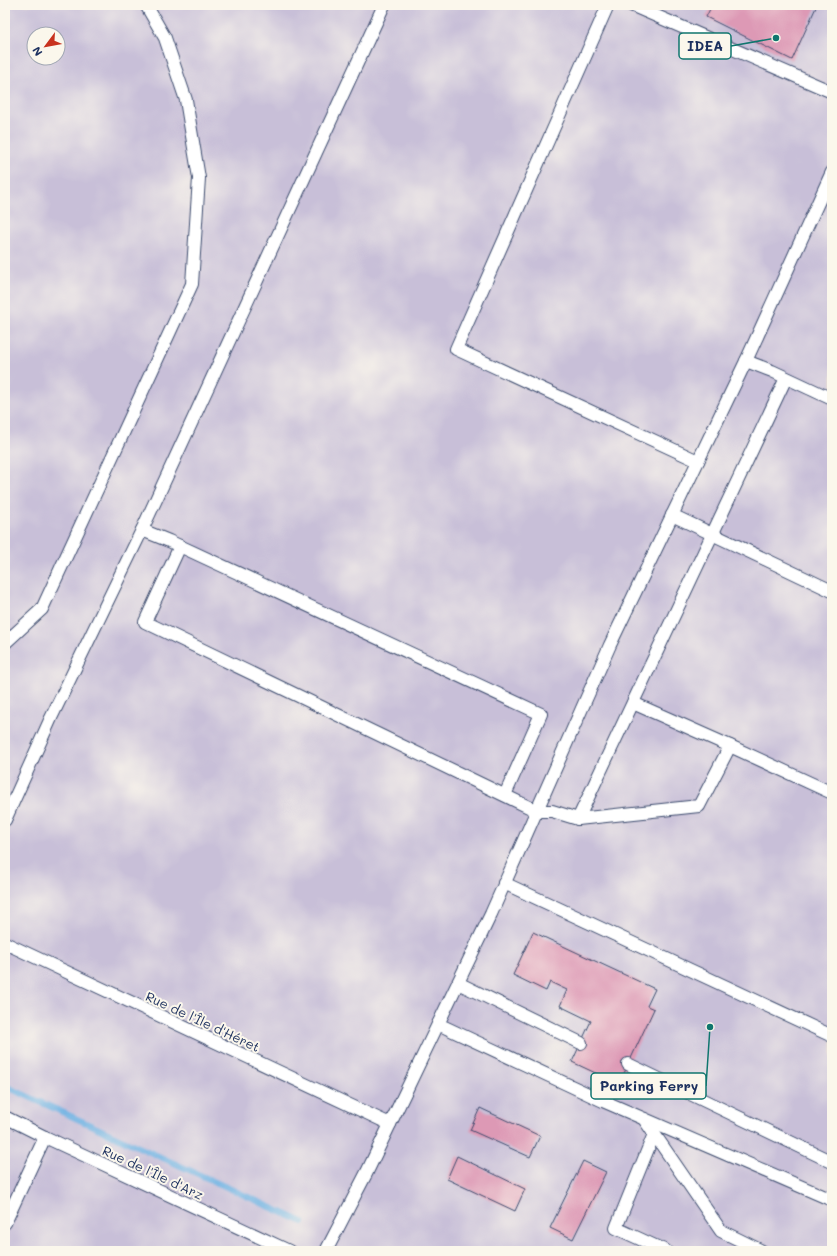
<svg xmlns="http://www.w3.org/2000/svg" width="837" height="1256" font-family="Mali,sans-serif">
<style>
.industrial{fill:#c8bfd8;fill-rule:evenodd}
.lines{fill:none;stroke-linecap:round;stroke-linejoin:round}
.stream{stroke:#6eb1e3;stroke-width:6}
.building{fill:#dd99b5}
.lane-casing{stroke:#3a496c;stroke-width:14}
.lane{stroke:#fff;stroke-width:12}
.labels{text-anchor:middle;dominant-baseline:central;stroke-width:4;stroke-linejoin:round;paint-order:stroke}
.street-label{font-size:13px;fill:#1b2f5e;stroke:#fbf7ec}
.leader{fill:none;stroke:#0f766e;stroke-width:1.5}
.callout-dot{fill:#0f766e;stroke:#fbf7ec;stroke-width:1.5}
.callout{fill:#fbf7ec;stroke:#0f766e;stroke-width:1.5}
.callout-label{font-size:14px;text-anchor:middle;font-weight:bold;fill:#1b2f5e}
</style>
<rect width="100%" height="100%" fill="#fbf7ec"/>
<filter id="ink" filterUnits="userSpaceOnUse"><feTurbulence type="fractalNoise" baseFrequency=".025" numOctaves="2"/><feDisplacementMap in="SourceGraphic" scale="8" xChannelSelector="R" yChannelSelector="G"/><feConvolveMatrix kernelMatrix="1 2 1 2 8 2 1 2 1" color-interpolation-filters="sRGB"/></filter>
<filter id="wash" filterUnits="userSpaceOnUse"><feTurbulence type="fractalNoise" baseFrequency=".012" numOctaves="4" result="noise"/><feDisplacementMap in="SourceGraphic" scale="16" xChannelSelector="R" yChannelSelector="G"/><feGaussianBlur stdDeviation="0.9" result="paint"/><feColorMatrix in="noise" values="0 0 0 0 0 0 0 0 0 0 0 0 0 0 0 0 0 1.4 0 .05"/><feComposite in="paint" operator="in"/></filter>
<g filter="url(#wash)">
<rect width="100%" height="100%" fill="#eddfbc"/>
<!-- industrial -->
<path class="industrial" d="M 5,5 L 832,5 L 832,1251 L 5,1251 ZM 34,34 L 58,34 L 58,58 L 34,58 Z"/>
<g class="lines">
<!-- stream -->
<path class="stream" d="M 5,1086 L 303,1222"/>
</g>
<g id="blocks">
<!-- building -->
<g class="building">
<path d="M 712,5 L 817,5 L 792,60 L 706,17 Z"/>
<path d="M 533,932 L 655,989 L 647,1006 L 654,1009 L 619,1084 L 572,1062 L 591,1021 L 560,1006 L 567,990 L 550,982 L 546,991 L 513,975 Z"/>
<path d="M 480,1108 L 540,1136 L 530,1157 L 470,1130 Z"/>
<path d="M 457,1156 L 525,1189 L 515,1211 L 447,1179 Z"/>
<path d="M 583,1161 L 606,1172 L 573,1239 L 550,1228 Z"/>
</g>
</g>
</g>
<g filter="url(#ink)">
<use href="#blocks" fill-opacity="0" stroke="#3a496c" stroke-width="1"/>
<g class="lines">
<!-- lane casing -->
<g class="lane-casing">
<g id="lane">
<path d="M 608,5 L 456,349 L 698,461"/>
<path d="M 631,5 L 832,92"/>
<path d="M 746,361 L 772,371 L 832,399"/>
<path d="M 672,515 L 832,591"/>
<path d="M 142,530 L 169,541 L 541,714 L 505,795"/>
<path d="M 180,546 L 145,622 L 537,811 L 552,811 L 578,819 L 786,378"/>
<path d="M 5,643 L 42,609 L 192,284 L 199,178 L 186,100 L 165,38 L 146,5"/>
<path d="M 633,703 L 730,746 L 832,793"/>
<path d="M 578,819 L 699,806 L 730,746"/>
<path d="M 5,820 L 51,718 L 142,530 L 384,5"/>
<path d="M 504,883 L 832,1036"/>
<path d="M 5,943 L 390,1124"/>
<path d="M 458,983 L 581,1043"/>
<path d="M 438,1024 L 603,1101 L 832,1200"/>
<path d="M 628,1064 L 832,1162"/>
<path d="M 5,1117 L 45,1137 L 289,1251"/>
<path d="M 644,1119 L 721,1231 L 762,1251"/>
<path d="M 654,1134 L 616,1228 L 666,1251"/>
<path d="M 5,1223 L 45,1137"/>
<path d="M 326,1251 L 367,1172 L 491,914 L 610,645 L 746,361 L 832,172"/>
</g>
</g>
<!-- lane -->
<use href="#lane" class="lane"/>
</g>
</g>
<g class="labels">
<!-- street labels -->
<g class="street-label">
<text transform="translate(203 1021) rotate(25)">Rue de l'Île d'Héret</text>
<text transform="translate(153 1172) rotate(25)">Rue de l'Île d'Arz</text>
</g>
</g>
<!-- callouts -->
<path class="leader" d="M776 38L731 46M710 1027L706 1086"/>
<g class="callout-dot">
<circle cx="776" cy="38" r="4"/>
<circle cx="710" cy="1027" r="4"/>
</g>
<g class="callout">
<rect x="679" y="33" width="52" height="26" rx="4"/>
<rect x="591" y="1073" width="115" height="26" rx="4"/>
</g>
<g class="callout-label">
<text x="705" y="51">IDEA</text>
<text x="649" y="1091">Parking Ferry</text>
</g>
<!-- margin -->
<rect width="837" height="1256" fill="none" stroke="#fbf7ec" stroke-width="20"/>
<!-- north arrow -->
<g transform="translate(46 46) rotate(238)"><circle r="19" fill="#fbf7ec" stroke="#a1a7b3"/>
<path d="M0-3L7 15L0 10L-7 15Z" fill="#c8321e"/>
<text y="-6" font-size="11" font-weight="bold" text-anchor="middle" fill="#1b2f5e">N</text>
</g>
</svg>
